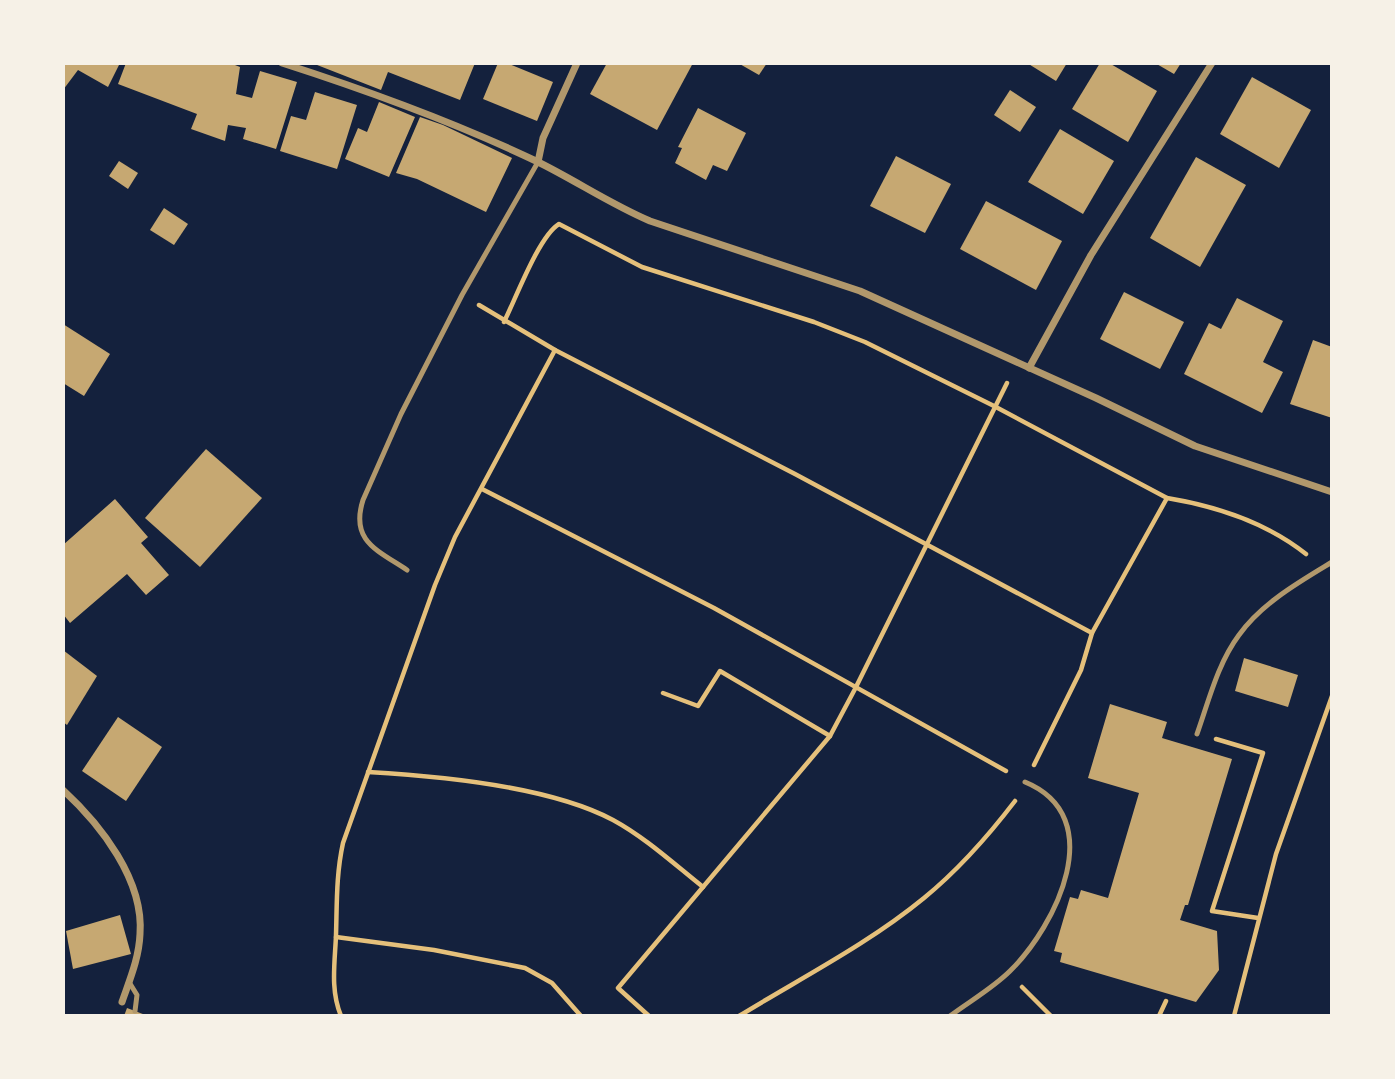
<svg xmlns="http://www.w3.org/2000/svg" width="1395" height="1079" font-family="'Exo 2',sans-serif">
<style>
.building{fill:#c6a872}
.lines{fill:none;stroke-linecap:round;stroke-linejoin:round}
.path{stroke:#e5c07b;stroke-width:4.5}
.service{stroke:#b1986c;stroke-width:5}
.minor{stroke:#b1986c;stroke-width:7}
</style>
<rect width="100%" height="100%" fill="#14213d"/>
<!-- building -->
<g class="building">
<path d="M 63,63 L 120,63 L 108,87 L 78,70 L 63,90 Z"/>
<path d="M 126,63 L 230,63 L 240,67 L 236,94 L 252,98 L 260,71 L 297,82 L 276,149 L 243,139 L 246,128 L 228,125 L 225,141 L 191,129 L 197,114 L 118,84 Z"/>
<path d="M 312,63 L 475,63 L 460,100 L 388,72 L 381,90 Z"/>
<path d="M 498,63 L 507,63 L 553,82 L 537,121 L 483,99 Z"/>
<path d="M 607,63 L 693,63 L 657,130 L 590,94 Z"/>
<path d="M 738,63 L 767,63 L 759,75 Z"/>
<path d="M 1027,63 L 1067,63 L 1056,81 Z"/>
<path d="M 1100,63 L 1109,63 L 1157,91 L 1128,142 L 1072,109 Z"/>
<path d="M 1155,63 L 1181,63 L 1174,74 Z"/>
<path d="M 1252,77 L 1311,110 L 1279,168 L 1220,134 Z"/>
<path d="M 1010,90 L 1036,107 L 1020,132 L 994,115 Z"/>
<path d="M 315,92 L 357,105 L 337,169 L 280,151 L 291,116 L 306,120 Z"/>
<path d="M 379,102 L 415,117 L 389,177 L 345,159 L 358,128 L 367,132 Z"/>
<path d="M 698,108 L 746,133 L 727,171 L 713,165 L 706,180 L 675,163 L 682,148 L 678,147 Z"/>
<path d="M 420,117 L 443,125 L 512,158 L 486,212 L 417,179 L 396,173 Z"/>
<path d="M 1060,129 L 1114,161 L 1083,214 L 1028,182 Z"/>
<path d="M 896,156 L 951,184 L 925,233 L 870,206 Z"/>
<path d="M 1196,157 L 1246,185 L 1200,267 L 1150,238 Z"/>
<path d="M 119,161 L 138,173 L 128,189 L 109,176 Z"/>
<path d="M 986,201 L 1062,241 L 1036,290 L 960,249 Z"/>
<path d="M 164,208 L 188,224 L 174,245 L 150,230 Z"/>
<path d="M 1124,292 L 1184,322 L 1160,369 L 1100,339 Z"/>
<path d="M 1237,298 L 1283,321 L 1263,362 L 1283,372 L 1262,413 L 1184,374 L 1209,323 L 1221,329 Z"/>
<path d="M 63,324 L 110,354 L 84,396 L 63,383 Z"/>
<path d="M 1313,340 L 1332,347 L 1332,418 L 1290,404 Z"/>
<path d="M 206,449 L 262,498 L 200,567 L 145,518 Z"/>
<path d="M 115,499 L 148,537 L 141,543 L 169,575 L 146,595 L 127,574 L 70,623 L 63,614 L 63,545 Z"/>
<path d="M 63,650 L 97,676 L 67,725 L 63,722 Z"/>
<path d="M 1244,658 L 1298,675 L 1288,707 L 1235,691 Z"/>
<path d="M 1110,704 L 1167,722 L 1162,738 L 1232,759 L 1188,905 L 1185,905 L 1180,920 L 1217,931 L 1219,970 L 1196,1002 L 1060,962 L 1062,953 L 1054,951 L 1070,897 L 1078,899 L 1081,890 L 1108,898 L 1139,793 L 1088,778 Z"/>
<path d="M 118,717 L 162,747 L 126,801 L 82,771 Z"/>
<path d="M 120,915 L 131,954 L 73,969 L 66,931 Z"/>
<path d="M 127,1008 L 135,1011 L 148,1016 L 124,1016 Z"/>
</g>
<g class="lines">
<!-- path -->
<g class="path">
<path d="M 479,305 L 555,350 L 795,474 L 1092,633"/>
<path d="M 504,322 C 516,298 539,236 559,224 L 642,267 L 814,322 L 865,342 L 994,406 L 1167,498 C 1215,506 1267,523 1306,554"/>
<path d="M 482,489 L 714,608 L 1006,771"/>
<path d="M 663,693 L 698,706 L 720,671 L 830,736"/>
<path d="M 1216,739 L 1263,753 L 1212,911 L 1258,918"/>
<path d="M 1034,765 L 1081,670 L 1092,633 L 1167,498"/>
<path d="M 368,772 C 439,776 551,787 613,820 C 646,838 674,864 703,887"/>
<path d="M 336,937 L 434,950 L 525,968 L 552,983 L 581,1016"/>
<path d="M 1022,987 L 1051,1016"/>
<path d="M 341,1016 C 330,990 335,962 336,935 C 337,904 336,875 343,843 L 435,585 L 455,537 L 555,350"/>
<path d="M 649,1016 L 618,988 L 830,736 L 855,689 L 1007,383"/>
<path d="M 739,1016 C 801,978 868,944 924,898 C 957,871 989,835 1015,801"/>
<path d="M 1159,1016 L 1166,1001"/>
<path d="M 1234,1016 L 1276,854 L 1332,696"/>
</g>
<!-- service -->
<g class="service">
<path d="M 407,570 C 377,550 350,541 363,500 L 401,414 L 462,295 L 538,162"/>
<path d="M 1197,734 C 1209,700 1218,663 1239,635 C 1262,603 1299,582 1332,562"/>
<path d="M 129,982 L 137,995 L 135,1011"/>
<path d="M 950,1016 C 970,1001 993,988 1010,971 C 1056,926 1110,817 1025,782"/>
</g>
<!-- minor -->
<g class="minor">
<path d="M 282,63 C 369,91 454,122 536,161 C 575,180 610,204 650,221 L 860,291 L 1096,398 L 1195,446 L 1332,492"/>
<path d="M 538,162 L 543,138 L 577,63"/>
<path d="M 1029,368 L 1091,255 L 1212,63"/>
<path d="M 63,790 C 101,825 144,880 140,934 C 139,958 130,979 122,1002"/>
</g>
</g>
<!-- border -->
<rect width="1395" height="1079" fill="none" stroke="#f6f1e7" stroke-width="130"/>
</svg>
